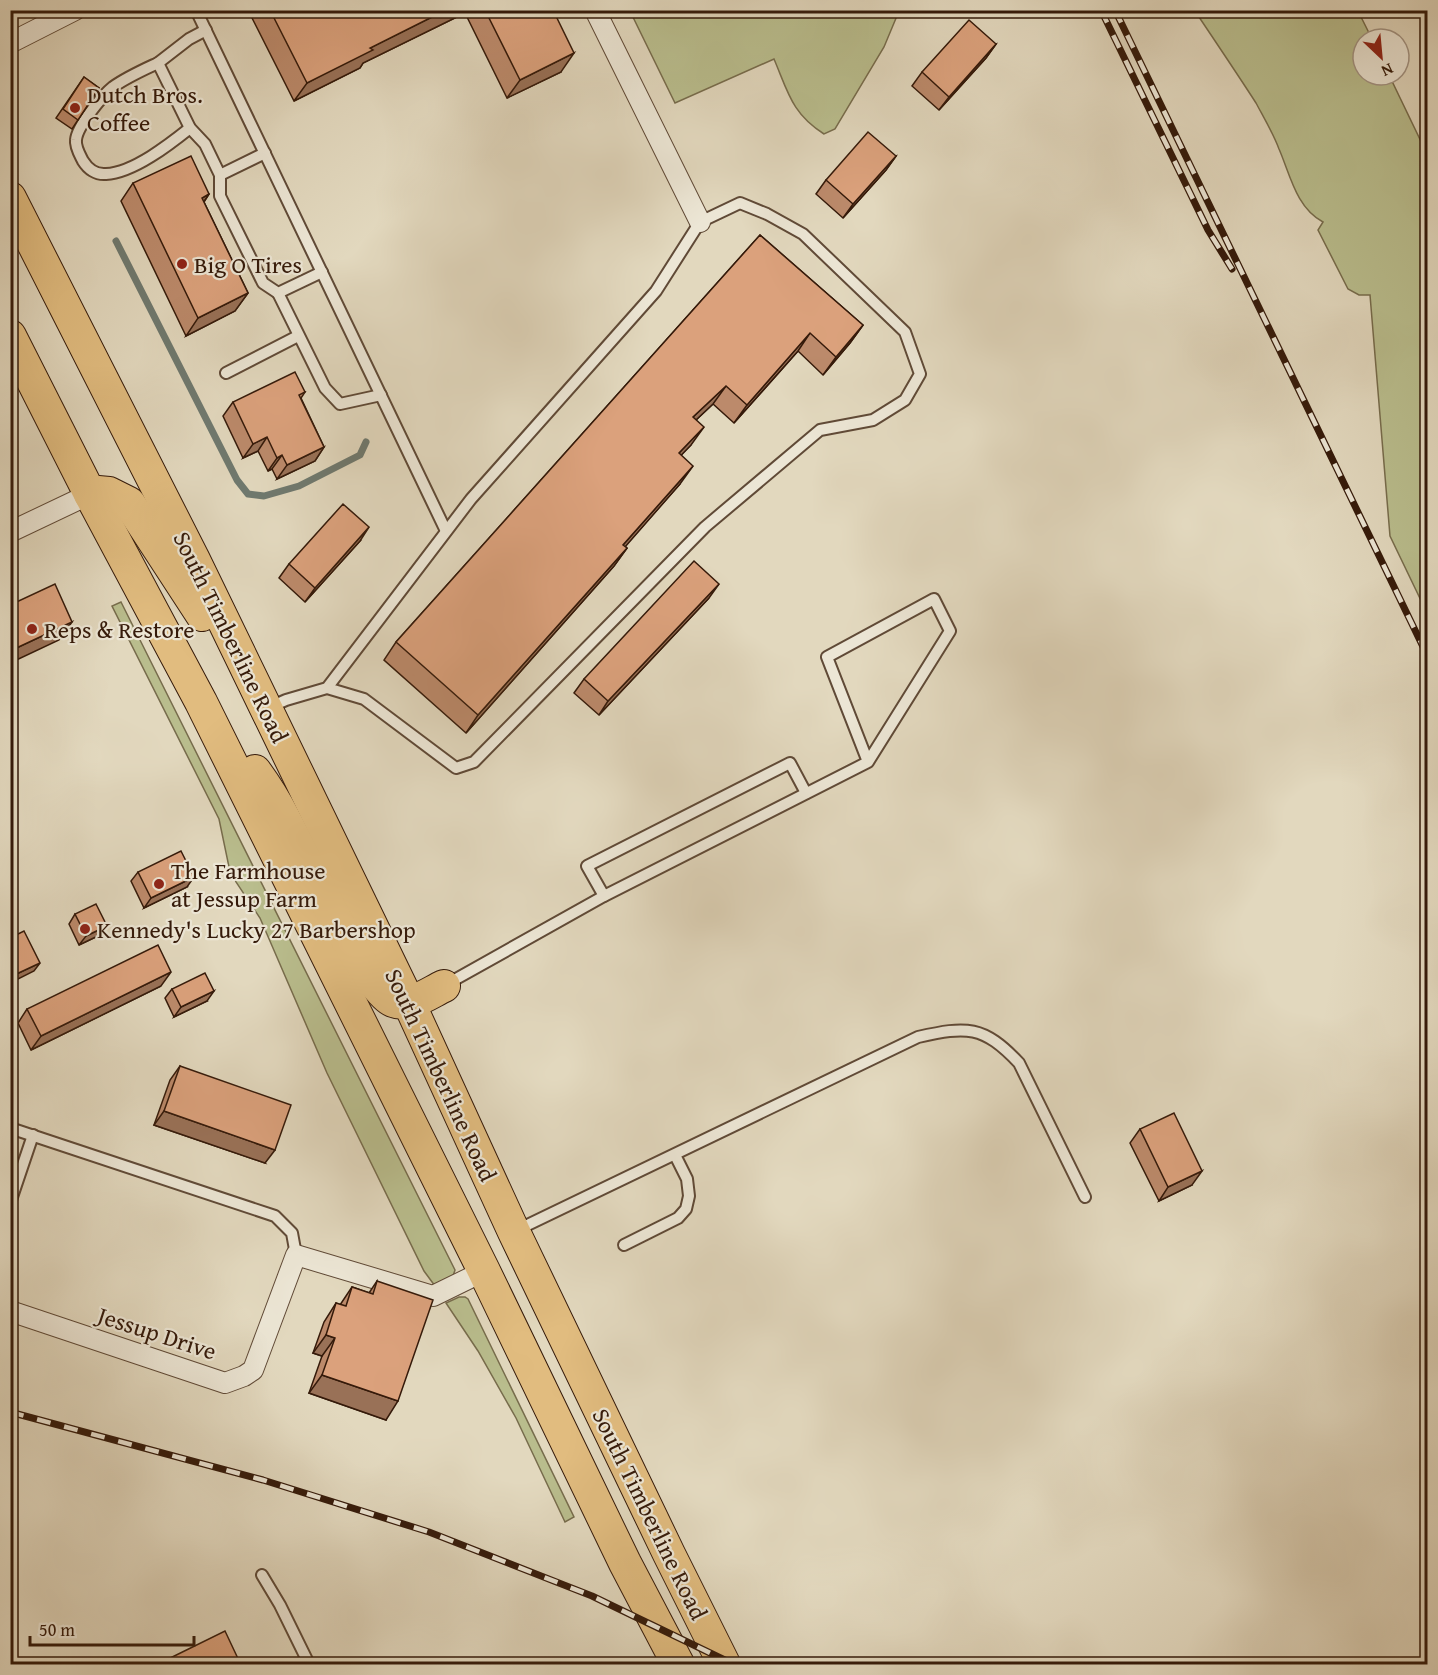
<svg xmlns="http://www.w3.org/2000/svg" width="1438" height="1675" font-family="'Gentium Book Plus',serif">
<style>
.green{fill:#b9bd8d;stroke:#776c4c;stroke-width:1.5}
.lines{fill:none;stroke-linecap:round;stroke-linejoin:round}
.stream{stroke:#6f796f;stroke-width:7}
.lane-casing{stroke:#604a37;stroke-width:14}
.street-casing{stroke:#604a37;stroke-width:22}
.primary-casing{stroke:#351a0a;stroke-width:34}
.lane{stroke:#ece6d5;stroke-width:10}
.street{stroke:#ece6d5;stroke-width:20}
.primary{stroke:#e1bc7f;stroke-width:32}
.rail-casing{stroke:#351a0a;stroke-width:7}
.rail{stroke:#ece6d5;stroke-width:4.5;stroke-dasharray:14;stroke-linecap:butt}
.wall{fill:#bc8a6b;stroke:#351a0a;stroke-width:1.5}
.shaded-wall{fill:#997157;stroke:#351a0a;stroke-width:1.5}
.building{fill:#dba17c;stroke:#351a0a;stroke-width:1.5}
.poi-dot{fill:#8f2418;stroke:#ece6d5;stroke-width:2}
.labels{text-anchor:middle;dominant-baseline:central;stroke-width:4.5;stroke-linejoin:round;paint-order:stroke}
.poi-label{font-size:24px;fill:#351a0a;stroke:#ece6d5;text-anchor:start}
.street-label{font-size:24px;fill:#351a0a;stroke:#ece6d5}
</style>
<rect width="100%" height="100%" fill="#e2d8be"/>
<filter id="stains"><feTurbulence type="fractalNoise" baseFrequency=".00333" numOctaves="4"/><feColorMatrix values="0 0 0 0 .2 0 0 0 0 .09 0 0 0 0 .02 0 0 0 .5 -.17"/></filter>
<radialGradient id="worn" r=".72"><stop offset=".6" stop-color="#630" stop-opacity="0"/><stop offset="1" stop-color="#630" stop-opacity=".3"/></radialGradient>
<!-- green -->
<g class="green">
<path d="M 630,11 L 899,11 L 884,47 L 835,129 L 824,134 C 792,114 788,92 774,59 L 675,103 Z"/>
<path d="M 1195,11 L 1358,11 L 1372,39 L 1363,39 L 1363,75 L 1389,75 L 1427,154 L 1427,613 L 1390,536 L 1370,295 L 1359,295 L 1348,289 L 1318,230 L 1323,222 C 1296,208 1290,174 1279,149 C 1273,133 1264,118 1256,103 C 1236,72 1215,41 1195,11 Z"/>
<path d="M 121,602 L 455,1270 L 453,1276 L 435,1286 L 424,1271 L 327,1073 L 260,918 L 236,882 L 229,867 L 219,819 L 112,606 Z"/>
<path d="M 459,1297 L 465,1297 L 468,1299 L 574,1517 L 565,1522 L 516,1418 L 478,1351 L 446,1303 Z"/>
</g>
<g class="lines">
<!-- stream -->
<path class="stream" d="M 116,241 L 237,480 L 248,494 L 264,496 L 299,486 L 360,455 L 366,442"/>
<!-- lane casing -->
<g class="lane-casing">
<g id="lane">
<path d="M 38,10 L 46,25"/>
<path d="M 196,10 L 446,531"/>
<path d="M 206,30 L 189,39 L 158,63 L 190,128 L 205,144 L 220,175"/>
<path d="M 158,63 C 143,70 127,77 113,87 C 103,95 77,126 76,140 C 75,147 80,155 83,161 C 88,169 96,175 106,174 C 133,173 170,144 190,128"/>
<path d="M 265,153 L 220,175 L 220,196 L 263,283 L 278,293 L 322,272"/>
<path d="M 278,293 L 325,388 L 340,404 L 381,395"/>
<path d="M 226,373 L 298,336"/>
<path d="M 268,708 L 286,700 L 327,688 L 364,699 L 456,768 L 474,762 L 705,527 L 820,430 L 873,420 L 905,400 L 920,374 L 905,332 L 803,234 L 767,214 L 740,203 L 700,222 L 656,291 L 471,499 L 327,688"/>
<path d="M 604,896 L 587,866 L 790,763 L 806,793"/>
<path d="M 447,984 L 604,896 L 868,762 L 950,631 L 934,599 L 827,657 L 868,762"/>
<path d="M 10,1128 L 275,1216 L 292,1233 L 296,1255"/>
<path d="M 10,1203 L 33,1135"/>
<path d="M 517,1230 L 918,1037 C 967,1026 983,1025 1019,1063 L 1085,1197"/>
<path d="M 624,1245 L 678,1218 L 686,1209 L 689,1196 L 687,1179 L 675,1155"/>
<path d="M 262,1575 L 280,1605 L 309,1664"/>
</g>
</g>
<!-- street casing -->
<g class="street-casing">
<g id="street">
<path d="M 595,10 L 700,222"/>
<path d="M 10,43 L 75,10"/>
<path d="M 10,532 L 90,494"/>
<path d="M 10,1311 L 225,1383 L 244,1376 L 253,1370 L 296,1255 L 433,1296 L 484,1271"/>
</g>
</g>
<!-- primary casing -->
<g class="primary-casing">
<g id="primary">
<path d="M 10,198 L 194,560 L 409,1003 L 514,1232 L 669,1554 L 724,1664"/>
<path d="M 10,336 L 90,494 L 201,702 L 484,1271 L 625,1563 L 678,1664"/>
<path d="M 90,494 L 98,492 L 109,493 L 129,503 L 202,615"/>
<path d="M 255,771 C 266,786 276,802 284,818 C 301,850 366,990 393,1001 C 410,1008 429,993 444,986"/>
</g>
</g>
<!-- lane -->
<use href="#lane" class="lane"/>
<!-- street -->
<use href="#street" class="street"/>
<!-- primary -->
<use href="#primary" class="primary"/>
<!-- rail casing -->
<g class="rail-casing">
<g id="rail">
<path d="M 1101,10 L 1208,230 L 1232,269"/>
<path d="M 1115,10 L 1428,657"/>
<path d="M 10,1412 L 263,1480 L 429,1532 L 592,1596 L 733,1664"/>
</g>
</g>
<!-- rail -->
<use href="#rail" class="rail"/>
</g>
<!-- wall -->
<g class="wall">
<path d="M 248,10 L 553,10 L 561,72 L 507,98 L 465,13 L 363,63 L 360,68 L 294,101 Z"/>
<path d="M 996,44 L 986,58 L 939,110 L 912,86 L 922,72 Z"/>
<path d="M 84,77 L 99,88 L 72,129 L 56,118 Z"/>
<path d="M 896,156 L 886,170 L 843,218 L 816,194 L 826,180 Z"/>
<path d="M 133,183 L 209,194 L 204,202 L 248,293 L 235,311 L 186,336 L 121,201 Z"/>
<path d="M 760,235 L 863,325 L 850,343 L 823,375 L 798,351 L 734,423 L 713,404 L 696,420 L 691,445 L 681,455 L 680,484 L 625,546 L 627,548 L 614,566 L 466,733 L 384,660 L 396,642 Z"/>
<path d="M 305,392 L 301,398 L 324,447 L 315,461 L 277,479 L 272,469 L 268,471 L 258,451 L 243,458 L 223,416 L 233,402 Z"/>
<path d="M 360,541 L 305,602 L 279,578 L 289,564 Z"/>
<path d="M 709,598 L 599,715 L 574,693 L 584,679 Z"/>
<path d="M 138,872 L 187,887 L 144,908 L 131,881 Z"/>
<path d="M 75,914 L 100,935 L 79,945 L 69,924 Z"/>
<path d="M 161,986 L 31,1050 L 18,1023 L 27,1009 Z"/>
<path d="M 172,989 L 207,1001 L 174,1017 L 165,998 Z"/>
<path d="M 180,1066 L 265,1163 L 154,1125 L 170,1080 Z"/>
<path d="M 1140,1129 L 1192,1185 L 1159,1201 L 1130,1143 Z"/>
<path d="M 377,1281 L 386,1420 L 309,1393 L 322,1356 L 313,1353 L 324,1322 L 336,1303 L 340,1305 L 352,1287 L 369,1293 Z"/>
</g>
<!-- shaded-wall -->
<g class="shaded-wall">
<path d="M 446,10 L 467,10 L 465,13 L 363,63 L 360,68 L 294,101 L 307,83 L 370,48 Z"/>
<path d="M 996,44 L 986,58 L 939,110 L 949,97 Z"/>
<path d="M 574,53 L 561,72 L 507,98 L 520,80 Z"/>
<path d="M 896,156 L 886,170 L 843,218 L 853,204 Z"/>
<path d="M 209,194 L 196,213 L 202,198 Z"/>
<path d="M 248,293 L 235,311 L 186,336 L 198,318 Z"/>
<path d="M 863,325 L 850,343 L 823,375 L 836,357 Z"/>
<path d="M 810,333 L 798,351 L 734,423 L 747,405 Z"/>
<path d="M 726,386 L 713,404 L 680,435 L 693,417 Z"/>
<path d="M 704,427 L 691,445 L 666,471 L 679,453 Z"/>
<path d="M 267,437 L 258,451 L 243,458 L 253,444 Z"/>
<path d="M 324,447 L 315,461 L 277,479 L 287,465 Z"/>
<path d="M 282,455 L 272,469 L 268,471 L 277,458 Z"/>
<path d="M 693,466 L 680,484 L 611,563 L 623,545 Z"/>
<path d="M 369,527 L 360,541 L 305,602 L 315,588 Z"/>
<path d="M 627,548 L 614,566 L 466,733 L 478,715 Z"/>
<path d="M 719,584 L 709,598 L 599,715 L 608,701 Z"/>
<path d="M 72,622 L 59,640 L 10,663 L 10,651 Z"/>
<path d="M 194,877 L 187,887 L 144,908 L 151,898 Z"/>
<path d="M 107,926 L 100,935 L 79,945 L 86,936 Z"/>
<path d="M 40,963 L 34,971 L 10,983 L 10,977 Z"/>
<path d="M 171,972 L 161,986 L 31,1050 L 41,1036 Z"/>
<path d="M 214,991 L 207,1001 L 174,1017 L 181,1007 Z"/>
<path d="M 164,1111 L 275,1150 L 265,1163 L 154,1125 Z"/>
<path d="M 1202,1171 L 1192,1185 L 1159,1201 L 1168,1187 Z"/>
<path d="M 326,1335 L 335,1338 L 322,1356 L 313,1353 Z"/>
<path d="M 322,1375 L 398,1401 L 386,1420 L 309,1393 Z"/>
</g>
<!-- building -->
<g class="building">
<path d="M 270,10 L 446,10 L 370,48 L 373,50 L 307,83 Z"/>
<path d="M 485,10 L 553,10 L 574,53 L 520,80 Z"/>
<path d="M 969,20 L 996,44 L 949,97 L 922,72 Z"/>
<path d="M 84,77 L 99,88 L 78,120 L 63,109 Z"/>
<path d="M 868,132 L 896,156 L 853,204 L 826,180 Z"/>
<path d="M 191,156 L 209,194 L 202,198 L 248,293 L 198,318 L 133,183 Z"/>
<path d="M 760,235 L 863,325 L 836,357 L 810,333 L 747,405 L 726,386 L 693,417 L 704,427 L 679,453 L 693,466 L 623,545 L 627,548 L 478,715 L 396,642 Z"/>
<path d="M 295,372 L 305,392 L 299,395 L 324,447 L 287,465 L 282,455 L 277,458 L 267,437 L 253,444 L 233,402 Z"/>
<path d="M 343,504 L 369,527 L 315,588 L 289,564 Z"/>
<path d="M 694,561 L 719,584 L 608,701 L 584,679 Z"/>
<path d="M 55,584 L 72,622 L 10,651 L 10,605 Z"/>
<path d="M 181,851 L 194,877 L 151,898 L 138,872 Z"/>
<path d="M 96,904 L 107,926 L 86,936 L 75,914 Z"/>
<path d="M 24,931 L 40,963 L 10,977 L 10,938 Z"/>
<path d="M 158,945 L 171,972 L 41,1036 L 27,1009 Z"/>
<path d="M 205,973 L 214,991 L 181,1007 L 172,989 Z"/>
<path d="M 180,1066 L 291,1105 L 275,1150 L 164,1111 Z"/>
<path d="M 1174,1113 L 1202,1171 L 1168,1187 L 1140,1129 Z"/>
<path d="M 377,1281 L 433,1300 L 398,1401 L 322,1375 L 335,1338 L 326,1335 L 336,1303 L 346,1306 L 352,1287 L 373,1294 Z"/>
<path d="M 225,1631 L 241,1665 L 156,1665 Z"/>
<path d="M 258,1659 L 261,1665 L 247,1665 Z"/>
</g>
<!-- markers -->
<g class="poi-dot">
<circle cx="75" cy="108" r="6"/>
<circle cx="182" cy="264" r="6"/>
<circle cx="32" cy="629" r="6"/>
<circle cx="159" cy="884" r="6"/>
<circle cx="85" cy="929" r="6"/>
</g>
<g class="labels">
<!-- poi labels -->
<g class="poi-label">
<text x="87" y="94">Dutch Bros.<tspan x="87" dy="28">Coffee</tspan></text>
<text x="194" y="264">Big O Tires</text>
<text x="44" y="629">Reps &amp; Restore</text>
<text x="171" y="870">The Farmhouse<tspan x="171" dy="28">at Jessup Farm</tspan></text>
<text x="97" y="929">Kennedy's Lucky 27 Barbershop</text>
</g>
<!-- street labels -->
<g class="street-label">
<text transform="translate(231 637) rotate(64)">South Timberline Road</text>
<text transform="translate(441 1075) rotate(65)">South Timberline Road</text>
<text transform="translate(157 1333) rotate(18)">Jessup Drive</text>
<text transform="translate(650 1514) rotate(64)">South Timberline Road</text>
</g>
</g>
<!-- margin -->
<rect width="1438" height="1675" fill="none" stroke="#e2d8be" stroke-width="36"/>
<rect x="12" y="12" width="1414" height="1651" fill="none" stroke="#351a0a" stroke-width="3"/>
<rect x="18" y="18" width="1402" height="1639" fill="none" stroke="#351a0a" stroke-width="1.5"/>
<!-- north arrow -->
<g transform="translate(1381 57) rotate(154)"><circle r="28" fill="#ece6d5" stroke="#a39484" stroke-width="1.5"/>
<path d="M0-4.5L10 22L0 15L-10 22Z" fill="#8f2418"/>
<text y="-9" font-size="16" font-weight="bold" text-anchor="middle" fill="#351a0a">N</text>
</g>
<!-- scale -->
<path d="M30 1636v9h164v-9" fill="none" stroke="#351a0a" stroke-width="3"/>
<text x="39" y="1636" font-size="18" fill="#351a0a" stroke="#ece6d5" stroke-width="4.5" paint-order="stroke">50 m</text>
<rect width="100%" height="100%" filter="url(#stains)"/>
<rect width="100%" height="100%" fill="url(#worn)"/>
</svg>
